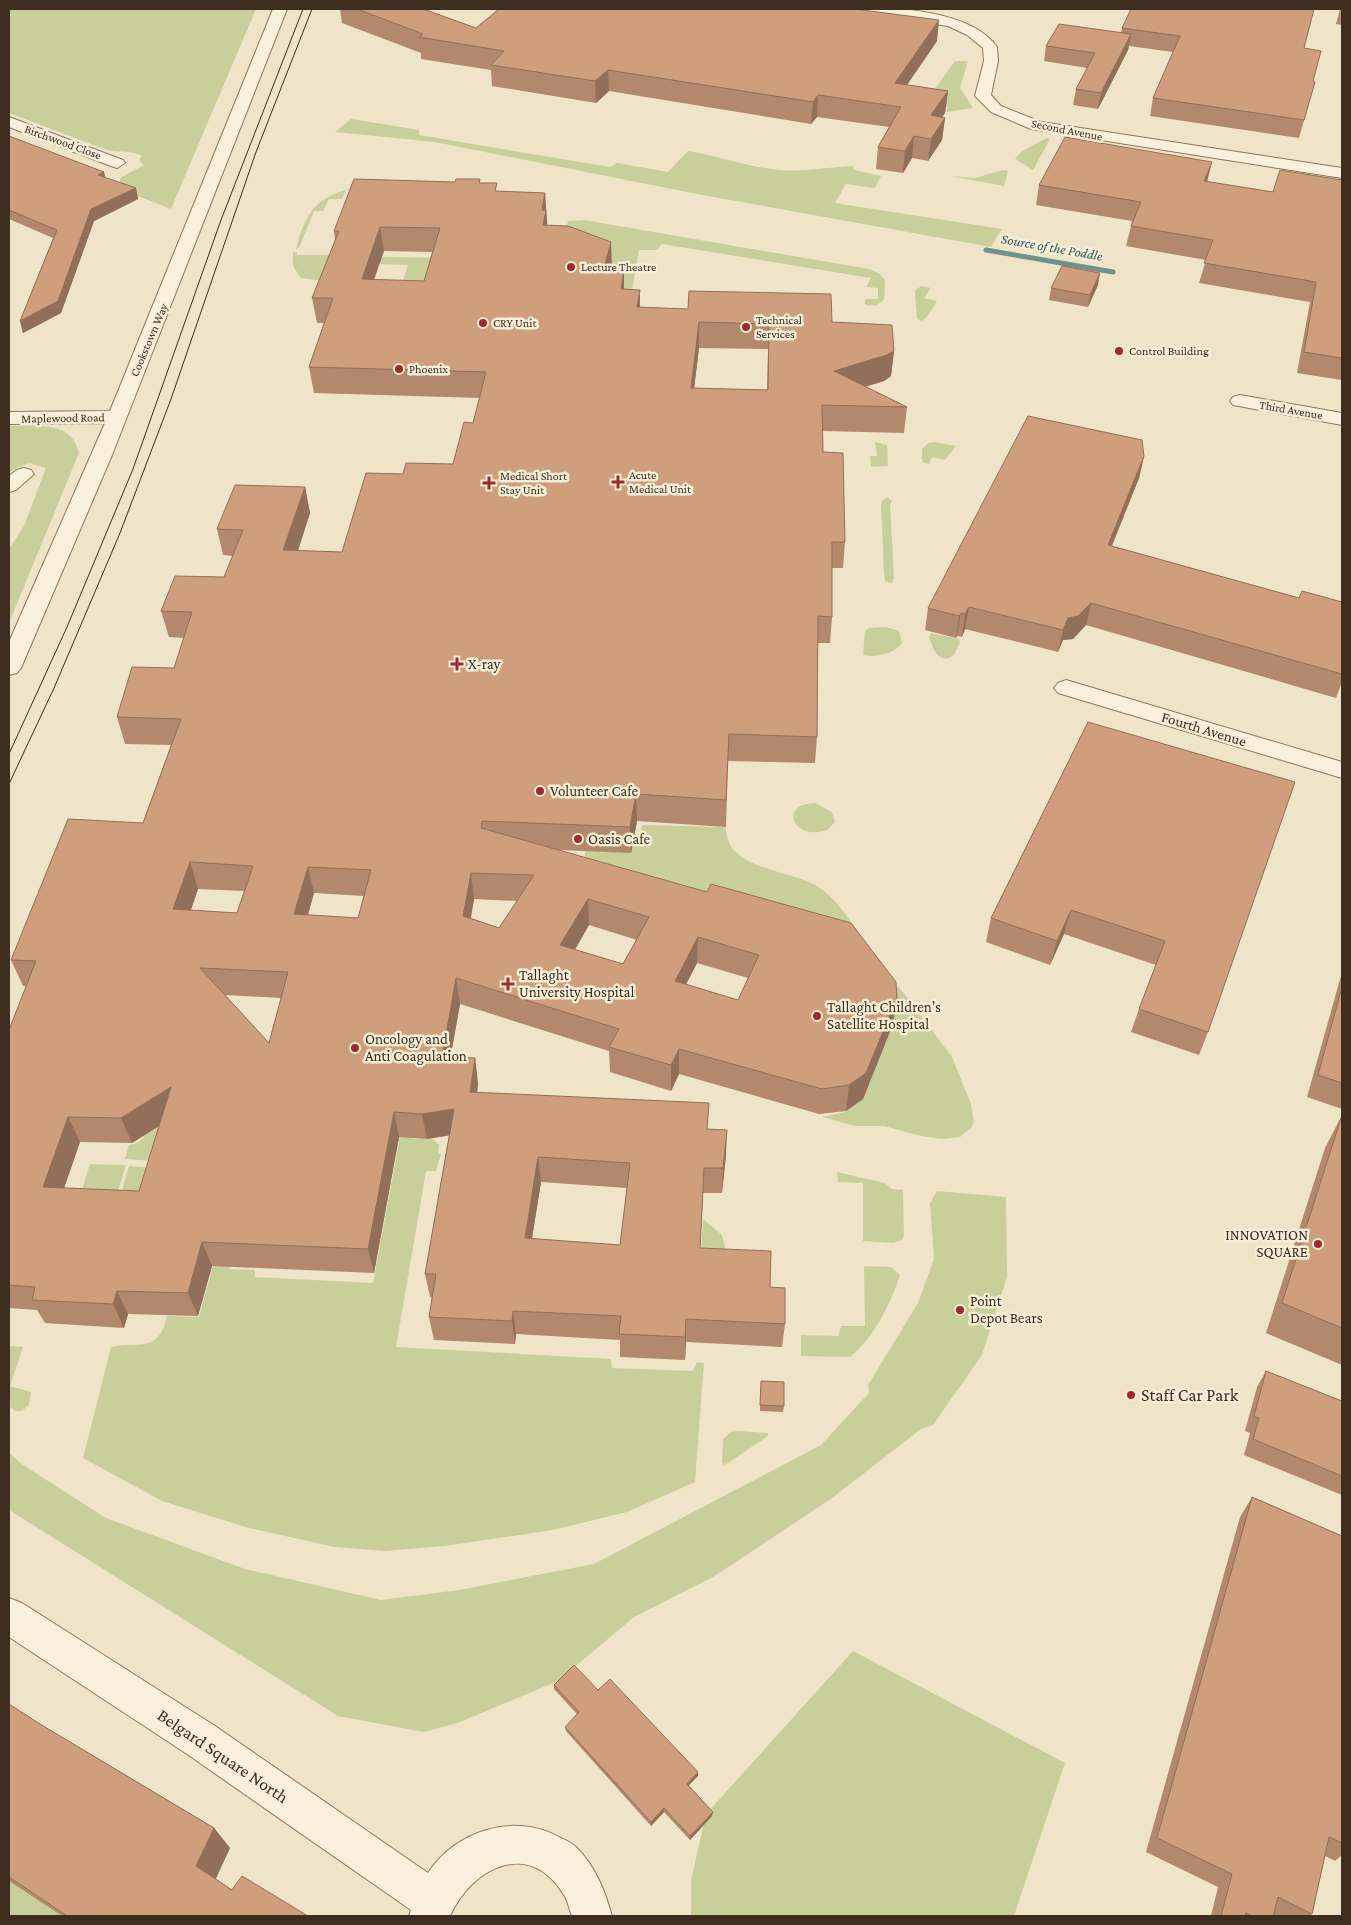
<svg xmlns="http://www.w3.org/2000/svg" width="1351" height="1925" font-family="'Crimson Pro',serif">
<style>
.green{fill:#c9cf9b}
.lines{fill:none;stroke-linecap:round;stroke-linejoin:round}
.stream{stroke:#6f938a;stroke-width:5}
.minor-casing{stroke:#8d765c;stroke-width:2}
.tertiary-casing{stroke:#8d765c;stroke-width:2}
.minor{fill:#faf1dc;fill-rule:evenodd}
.tertiary{fill:#faf1dc;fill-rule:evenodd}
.tram{stroke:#3d2e20;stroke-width:1}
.wall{fill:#b2896c;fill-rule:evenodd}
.shaded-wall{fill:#916f58}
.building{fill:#cf9f7d;stroke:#916f58;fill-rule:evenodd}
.poi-dot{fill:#9e2a2b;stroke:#f7eed8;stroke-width:2}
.labels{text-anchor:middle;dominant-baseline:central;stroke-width:5;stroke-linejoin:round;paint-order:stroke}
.far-street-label{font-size:12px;fill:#3d2e20;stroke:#f7eed8}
.far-poi-label{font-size:12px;fill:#3d2e20;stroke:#f7eed8;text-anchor:start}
.far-water-label{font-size:14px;font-style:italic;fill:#2f5d5a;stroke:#f7eed8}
.poi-label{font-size:15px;fill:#3d2e20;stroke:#f7eed8;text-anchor:start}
.street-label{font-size:15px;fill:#3d2e20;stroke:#f7eed8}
.near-poi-label{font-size:18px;fill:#3d2e20;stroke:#f7eed8;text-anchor:start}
.near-street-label{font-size:18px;fill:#3d2e20;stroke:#f7eed8}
</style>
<rect width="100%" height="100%" fill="#f0e4c8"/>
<!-- green -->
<g class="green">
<path d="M 9,9 L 256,9 L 171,209 L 120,189 L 120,178 L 144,165 L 139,160 L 142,156 C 127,149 120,154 104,149 L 9,113 Z"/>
<path d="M 955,61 L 968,61 L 960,88 L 973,108 L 946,112 L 948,107 L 923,102 L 931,94 Z"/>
<path d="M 351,119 L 419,130 L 419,135 L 610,167 L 617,163 L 668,172 L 688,151 C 719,156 748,167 779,170 C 803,172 830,167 853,166 L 854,170 L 881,176 L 875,188 L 846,184 L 835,203 L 1002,229 L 991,247 L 697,194 L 435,142 L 335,132 Z"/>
<path d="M 1047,138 L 1050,139 L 1033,170 L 1015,159 L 1022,151 Z"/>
<path d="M 1003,170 L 1008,171 L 1004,186 L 950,176 L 975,178 Z"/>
<path d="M 353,188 L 356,190 L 346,190 L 342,199 L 329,199 L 323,211 L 314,211 L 299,248 L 296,249 C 305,213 317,196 353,188 Z"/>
<path d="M 584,220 L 869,269 L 880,274 L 885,280 L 884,300 L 875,306 L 865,305 L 865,299 L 878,299 L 878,288 L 866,287 L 871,278 L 662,244 L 657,250 L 639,250 L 632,291 L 612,290 L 605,284 L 617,267 L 563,243 L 568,221 Z"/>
<path d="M 293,252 L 297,252 L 297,255 L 330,255 L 326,281 L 301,278 L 293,266 Z"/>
<path d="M 341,256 L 441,258 L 431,290 L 396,303 L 408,265 L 346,263 Z"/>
<path d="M 921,286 L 931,288 L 924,298 L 937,301 L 926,318 L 922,321 L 917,319 L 915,291 Z"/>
<path d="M 9,426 C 35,426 72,420 79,453 L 9,623 L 9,549 L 24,526 L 46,468 L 29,463 L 9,472 Z"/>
<path d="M 875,442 L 887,445 L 888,466 L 871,467 L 870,456 L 877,456 Z"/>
<path d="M 934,442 L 956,446 L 945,460 L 932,457 L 929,464 L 922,462 L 922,449 L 928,443 Z"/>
<path d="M 887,497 L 892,501 L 890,505 L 894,578 L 892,583 L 885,581 L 884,573 L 881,505 L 882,501 Z"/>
<path d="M 886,627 L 899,631 L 902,643 C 894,654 875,658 863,655 L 865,631 L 869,628 Z"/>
<path d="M 931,633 L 959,639 L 960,642 L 954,655 C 939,666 933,649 929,637 Z"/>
<path d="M 815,803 L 832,812 L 835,822 L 827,830 C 794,842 777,804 815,803 Z"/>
<path d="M 642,825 L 725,827 C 727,835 728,843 733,849 C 751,871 796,872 820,888 C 839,901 851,923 864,941 L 581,882 L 588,832 L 641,834 Z"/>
<path d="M 899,987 L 952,1057 L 971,1104 L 974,1122 L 971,1128 L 960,1137 L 941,1139 L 921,1136 L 884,1126 L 855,1126 L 822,1117 L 845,1112 L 863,1099 L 881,993 Z"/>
<path d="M 254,1114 L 263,1135 L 229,1269 L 255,1270 L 255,1277 L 373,1283 L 399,1142 L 348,1119 L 415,1139 L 433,1139 L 439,1145 L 438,1153 L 441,1154 L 436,1171 L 426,1171 L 396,1347 L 611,1359 L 612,1368 L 693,1371 L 697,1362 L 704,1363 L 695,1482 L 627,1512 L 553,1530 L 445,1546 L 386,1551 L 334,1547 L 249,1528 L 162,1501 L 83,1458 L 111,1347 C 138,1341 159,1354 167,1316 L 199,1317 Z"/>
<path d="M 149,1123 L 159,1125 L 153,1161 L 125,1159 L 129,1145 C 142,1144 146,1134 149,1123 Z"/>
<path d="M 90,1164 L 126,1165 L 114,1203 L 78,1202 Z"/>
<path d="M 129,1166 L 157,1168 L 149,1192 L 122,1190 Z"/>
<path d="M 837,1172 L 885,1183 L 892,1189 L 903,1190 L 904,1235 L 902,1240 L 893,1243 L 863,1241 L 863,1183 L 838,1182 Z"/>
<path d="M 937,1191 L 1006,1197 L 1007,1277 L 982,1355 L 933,1425 L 921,1429 L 832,1498 L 713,1577 L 634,1617 L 558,1681 L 460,1722 L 424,1732 L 338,1716 L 9,1510 L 9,1453 L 23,1465 L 106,1518 L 245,1569 L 381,1600 L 459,1590 L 594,1564 L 821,1445 L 869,1393 L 868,1385 L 918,1303 L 934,1259 L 930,1203 Z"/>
<path d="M 703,1219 L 722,1235 L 726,1251 L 700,1271 Z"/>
<path d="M 864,1266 L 891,1267 L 900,1275 C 891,1303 874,1338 850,1357 L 801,1356 L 801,1335 L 838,1336 L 841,1326 L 865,1326 Z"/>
<path d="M 9,1346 L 23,1347 L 10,1386 L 31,1392 L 29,1405 L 22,1411 L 15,1411 L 9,1406 Z"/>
<path d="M 738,1431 L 768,1433 L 768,1436 L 725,1465 L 722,1463 L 723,1439 L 731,1432 Z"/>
<path d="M 853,1651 L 1065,1763 L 1014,1916 L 691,1916 L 691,1880 L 706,1814 Z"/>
<path d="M 9,1881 L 62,1916 L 9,1916 Z"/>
</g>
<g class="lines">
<!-- stream -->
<path class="stream" d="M 986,250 L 1113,272"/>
<!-- minor casing -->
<g class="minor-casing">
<g id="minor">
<path d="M 856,9 C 896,6 972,11 997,47 L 998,61 L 991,95 L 1001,106 L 1041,122 L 1342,168 L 1342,178 L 1031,129 L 991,112 L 975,96 L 984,61 L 983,48 L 967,35 L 948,26 L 863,13 Z"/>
<path d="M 9,117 L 123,160 L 125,163 L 117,168 L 111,166 L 9,127 Z"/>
<path d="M 1240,395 L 1342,413 L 1342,425 L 1233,405 L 1230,401 L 1233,397 Z"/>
<path d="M 24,468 L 31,470 L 34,474 L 16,490 L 9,492 L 9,476 L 17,470 Z"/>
<path d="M 1066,680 L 1342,762 L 1342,778 L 1058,693 L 1054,688 L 1058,683 Z"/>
</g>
</g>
<!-- tertiary casing -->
<g class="tertiary-casing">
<g id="tertiary">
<path d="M 273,9 L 287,9 L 112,455 L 21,668 L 17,673 L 9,675 L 9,642 L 105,423 L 9,424 L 9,412 L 110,411 Z"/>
<path d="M 9,1598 L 22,1603 L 215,1726 L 428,1873 C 455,1831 514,1812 559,1837 C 565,1840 573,1843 578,1849 C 596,1868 605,1891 612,1916 L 572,1916 C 569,1909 568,1901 564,1895 C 530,1838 472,1867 450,1916 L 409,1916 L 411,1910 L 187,1754 L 9,1637 Z"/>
</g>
</g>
<!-- minor -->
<use href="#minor" class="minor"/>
<!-- tertiary -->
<use href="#tertiary" class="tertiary"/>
<!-- tram -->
<g class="tram">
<path d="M 9,754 L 67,627 L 133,469 L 221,220 L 303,9"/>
<path d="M 9,784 L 54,688 L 120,533 L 171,399 L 256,152 L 312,9"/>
</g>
</g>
<!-- wall -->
<g class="wall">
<path d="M 340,9 L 423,9 L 476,28 L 937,41 L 907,85 L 948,91 L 945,113 L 942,117 L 945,118 L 942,140 L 928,161 L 912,158 L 903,173 L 876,169 L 878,147 L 889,127 L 817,117 L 811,124 L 609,91 L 596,103 L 492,86 L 491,70 L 421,59 L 421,53 L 342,23 Z"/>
<path d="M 1340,9 L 1342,9 L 1342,25 L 1336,24 Z"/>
<path d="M 1122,28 L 1304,48 L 1313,81 L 1315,82 L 1299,138 L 1150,116 L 1153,98 L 1173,52 L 1129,46 L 1128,50 L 1098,109 L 1073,105 L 1076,89 L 1087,68 L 1044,61 L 1046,46 L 1121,33 Z"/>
<path d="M 9,136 L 106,178 L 136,188 L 138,199 L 94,221 L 61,313 L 23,333 L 20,321 L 53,238 L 9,219 Z"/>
<path d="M 1342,180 L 1342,380 L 1297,373 L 1310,302 L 1199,283 L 1206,260 L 1126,246 L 1131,226 L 1132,221 L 1036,205 L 1039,185 L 1207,182 L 1273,192 Z"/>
<path d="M 480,183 L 497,191 L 545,193 L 547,225 L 611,242 L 611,269 L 624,289 L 640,307 L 832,322 L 894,351 L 891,376 L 884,381 L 865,387 L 907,407 L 904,433 L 823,431 L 823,452 L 845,542 L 843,568 L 832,568 L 832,617 L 830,643 L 818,643 L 817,737 L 815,763 L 728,761 L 726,827 L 637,821 L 631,853 L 560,850 L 893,1024 L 863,1099 L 846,1111 L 819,1114 L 679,1074 L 671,1091 L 610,1072 L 609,1051 L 460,1004 L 450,1058 L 475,1058 L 478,1084 L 477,1093 L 708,1129 L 726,1155 L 722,1193 L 703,1193 L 700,1248 L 770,1287 L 785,1324 L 782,1347 L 686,1342 L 685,1360 L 620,1357 L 620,1340 L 516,1334 L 515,1344 L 434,1340 L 429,1317 L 432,1298 L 430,1297 L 425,1274 L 449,1135 L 427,1139 L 399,1137 L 374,1273 L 212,1266 L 198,1316 L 128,1314 L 124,1328 L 45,1323 L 37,1310 L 9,1308 L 9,1030 L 26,986 L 23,986 L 11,960 L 143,823 L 171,745 L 125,744 L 117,717 L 174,668 L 184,638 L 169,637 L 161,611 L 224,577 L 233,556 L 223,555 L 217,529 L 305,487 L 310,513 L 298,551 L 342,552 L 403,474 L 453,464 L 473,423 L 480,398 L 314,393 L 309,367 L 324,323 L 317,323 L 312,298 L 335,240 L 334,231 ZM 384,251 L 432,252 L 424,281 L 374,280 ZM 699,348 L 768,349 L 767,390 L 694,388 ZM 198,889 L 244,891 L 237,913 L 191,910 ZM 314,893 L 364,896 L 358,918 L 308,915 ZM 474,899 L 517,901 L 499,928 L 471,918 ZM 589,925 L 637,940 L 623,964 L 575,950 ZM 697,963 L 748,978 L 738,1000 L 686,984 ZM 225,995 L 281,998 L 269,1043 ZM 159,1126 L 139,1191 L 64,1188 L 80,1142 L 132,1143 ZM 541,1182 L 627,1188 L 620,1245 L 532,1239 Z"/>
<path d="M 1098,285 L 1088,307 L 1049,300 L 1051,288 Z"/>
<path d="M 1144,456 L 1139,478 L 1112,546 L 1299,598 L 1342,602 L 1342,682 L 1336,698 L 1086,625 L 1073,639 L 1063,640 L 1058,652 L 965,629 L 962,637 L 957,636 L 956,638 L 925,630 L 928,608 Z"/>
<path d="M 1088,722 L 1208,1032 L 1199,1055 L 1131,1032 L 1139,1009 L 1156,965 L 1064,934 L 1050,965 L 986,942 L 991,918 Z"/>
<path d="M 1342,972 L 1342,1109 L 1307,1097 Z"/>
<path d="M 1342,1115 L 1342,1365 L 1266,1333 L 1325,1148 Z"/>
<path d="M 1266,1371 L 1342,1401 L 1342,1495 L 1244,1455 L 1250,1433 L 1245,1431 L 1257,1387 Z"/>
<path d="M 760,1387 L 784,1406 L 783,1412 L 760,1411 Z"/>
<path d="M 1252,1497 L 1342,1536 L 1342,1855 L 1335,1861 L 1325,1856 L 1312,1914 L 1309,1916 L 1277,1916 L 1274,1915 L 1273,1916 L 1211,1916 L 1218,1887 L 1146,1852 L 1240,1517 Z"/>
<path d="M 554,1685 L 598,1690 L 698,1776 L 689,1785 L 712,1816 L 690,1840 L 664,1812 L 651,1826 L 566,1731 L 565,1727 L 577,1714 L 554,1689 Z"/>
<path d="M 9,1704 L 40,1724 L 214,1828 L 230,1848 L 215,1879 L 232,1890 L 308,1916 L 62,1916 L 9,1881 Z"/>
</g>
<!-- shaded-wall -->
<g class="shaded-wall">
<path d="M 939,20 L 937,41 L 893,105 L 895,83 Z"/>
<path d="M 1131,34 L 1128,50 L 1098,109 L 1101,93 Z"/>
<path d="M 608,70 L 609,91 L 596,103 L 595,81 Z"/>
<path d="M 948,91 L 945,113 L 929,137 L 931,115 Z"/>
<path d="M 818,95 L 817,117 L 811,124 L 813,102 Z"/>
<path d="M 945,118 L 942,140 L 928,161 L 931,139 Z"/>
<path d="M 914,136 L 912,158 L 903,173 L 905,151 Z"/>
<path d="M 1212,162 L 1207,182 L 1204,181 Z"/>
<path d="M 104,172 L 107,183 L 98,175 Z"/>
<path d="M 136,188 L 138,199 L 94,221 L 61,313 L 23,333 L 20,321 L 91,209 Z"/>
<path d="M 545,193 L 548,235 L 545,250 L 542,210 Z"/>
<path d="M 380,227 L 384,251 L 365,304 L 362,279 Z"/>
<path d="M 611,242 L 612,267 L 605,293 L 604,268 Z"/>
<path d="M 624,269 L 624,294 L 621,289 Z"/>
<path d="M 1100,273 L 1098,285 L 1088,307 L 1090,295 Z"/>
<path d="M 640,290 L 640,315 L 637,307 Z"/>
<path d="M 699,322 L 699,348 L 691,414 L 691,388 Z"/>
<path d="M 894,351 L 891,376 L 884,381 L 832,396 L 834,371 Z"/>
<path d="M 1144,456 L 1139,478 L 1103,567 L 1108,545 Z"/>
<path d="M 305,487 L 310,513 L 289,577 L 283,550 Z"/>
<path d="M 1091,603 L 1086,625 L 1073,639 L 1063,640 L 1058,652 L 1063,630 L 1068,618 Z"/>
<path d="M 969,607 L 965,629 L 962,637 L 965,614 Z"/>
<path d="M 961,613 L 957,636 L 956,638 L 959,616 Z"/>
<path d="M 636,794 L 637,821 L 631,853 L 630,827 Z"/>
<path d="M 190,862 L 198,889 L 182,935 L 173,909 Z"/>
<path d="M 308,867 L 314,893 L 300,941 L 294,914 Z"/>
<path d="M 471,873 L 474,899 L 466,942 L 463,916 Z"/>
<path d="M 588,899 L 589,925 L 562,971 L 560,945 Z"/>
<path d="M 1071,910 L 1064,934 L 1050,965 L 1057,941 Z"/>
<path d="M 698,937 L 697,963 L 675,1006 L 675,981 Z"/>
<path d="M 456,978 L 460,1004 L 446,1083 L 442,1057 Z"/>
<path d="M 897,998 L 893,1024 L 863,1099 L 846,1111 L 849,1085 Z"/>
<path d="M 679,1049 L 679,1074 L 671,1091 L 671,1065 Z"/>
<path d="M 475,1058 L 478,1084 L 474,1117 L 470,1092 Z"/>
<path d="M 171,1087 L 181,1112 L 132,1143 L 121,1118 Z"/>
<path d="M 454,1109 L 458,1134 L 427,1139 L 422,1114 Z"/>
<path d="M 394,1112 L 399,1137 L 374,1273 L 368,1249 Z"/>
<path d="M 68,1117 L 80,1142 L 56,1211 L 43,1187 Z"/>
<path d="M 727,1130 L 726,1155 L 722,1193 L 723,1168 Z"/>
<path d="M 538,1157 L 541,1182 L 528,1262 L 525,1238 Z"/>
<path d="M 704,1168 L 703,1193 L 699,1272 L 700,1248 Z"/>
<path d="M 202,1242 L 212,1266 L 198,1316 L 188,1293 Z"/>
<path d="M 117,1291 L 128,1314 L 124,1328 L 113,1304 Z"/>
<path d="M 513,1311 L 516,1334 L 515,1344 L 512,1321 Z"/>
<path d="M 686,1319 L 686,1342 L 685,1360 L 685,1337 Z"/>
<path d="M 698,1772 L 698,1776 L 687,1787 L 687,1784 Z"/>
<path d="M 664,1808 L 664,1812 L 651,1826 L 651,1822 Z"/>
<path d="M 713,1812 L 712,1816 L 690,1840 L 690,1836 Z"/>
<path d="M 214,1828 L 230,1848 L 213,1885 L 196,1866 Z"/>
</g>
<!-- building -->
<g class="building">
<path d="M 357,9 L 423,9 L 476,28 L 499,9 L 855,9 L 939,20 L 895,83 L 948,91 L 931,115 L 945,118 L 931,139 L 914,136 L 905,151 L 878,147 L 901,107 L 818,95 L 813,102 L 608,70 L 595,81 L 491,65 L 504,51 L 419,37 L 423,34 Z"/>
<path d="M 1131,9 L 1314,9 L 1304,48 L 1321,51 L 1313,81 L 1315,82 L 1304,120 L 1153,98 L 1180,36 L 1122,28 Z"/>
<path d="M 1059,24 L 1131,34 L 1101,93 L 1076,89 L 1095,53 L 1046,46 Z"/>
<path d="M 9,136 L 104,172 L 98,175 L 136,188 L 91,209 L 58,301 L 20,321 L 57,230 L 9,210 Z"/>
<path d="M 1065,137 L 1212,162 L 1204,181 L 1273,192 L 1280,170 L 1342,180 L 1342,358 L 1304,352 L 1316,282 L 1204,263 L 1213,240 L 1131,226 L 1141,202 L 1039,185 Z"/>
<path d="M 354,179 L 455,182 L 456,179 L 480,179 L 479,183 L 497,183 L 495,191 L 545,193 L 542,210 L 546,210 L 543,225 L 568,226 L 611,242 L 604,268 L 624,269 L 621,289 L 640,290 L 637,307 L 688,309 L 689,291 L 831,294 L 832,322 L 892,325 L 894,351 L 887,355 L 834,371 L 907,407 L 822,405 L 823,452 L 843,453 L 845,542 L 832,542 L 832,617 L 818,616 L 817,737 L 729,734 L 726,800 L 636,794 L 630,827 L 482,821 L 481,828 L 707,892 L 711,884 L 851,923 L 896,982 L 897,998 L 866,1073 L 849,1085 L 822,1089 L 679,1049 L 671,1065 L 609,1047 L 619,1029 L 456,978 L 442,1057 L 475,1058 L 470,1092 L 709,1103 L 707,1129 L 727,1130 L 723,1168 L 704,1168 L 700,1248 L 771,1251 L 770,1287 L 785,1288 L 785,1324 L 686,1319 L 685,1337 L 619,1334 L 621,1316 L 513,1311 L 512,1321 L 429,1317 L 436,1274 L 425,1274 L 454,1109 L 422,1114 L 394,1112 L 368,1249 L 202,1242 L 188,1293 L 117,1291 L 113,1304 L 32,1300 L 35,1287 L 9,1285 L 9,1030 L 36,961 L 11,960 L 68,819 L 143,823 L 181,719 L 117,717 L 132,667 L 174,668 L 192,612 L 161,611 L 175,576 L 224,577 L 243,530 L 217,529 L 235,485 L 305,487 L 283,550 L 342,552 L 366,473 L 403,474 L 406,463 L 453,464 L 464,422 L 473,423 L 486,372 L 309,367 L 333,298 L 312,298 L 339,231 L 334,231 ZM 380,227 L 440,228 L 424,281 L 362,279 ZM 699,322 L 769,324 L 768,390 L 691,388 ZM 190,862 L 253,866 L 237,913 L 173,909 ZM 308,867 L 371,870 L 358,918 L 294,914 ZM 471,873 L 534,875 L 499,928 L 463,916 ZM 588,899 L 649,917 L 623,964 L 560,945 ZM 698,937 L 759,955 L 738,1000 L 675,981 ZM 200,968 L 288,972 L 269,1043 ZM 171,1087 L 139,1191 L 43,1187 L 68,1117 L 121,1118 ZM 538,1157 L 630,1163 L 620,1245 L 525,1238 Z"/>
<path d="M 1062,266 L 1100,273 L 1090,295 L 1051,288 Z"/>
<path d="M 1028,416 L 1142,440 L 1144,456 L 1108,545 L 1299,598 L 1302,591 L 1342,602 L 1342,674 L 1091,603 L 1078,616 L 1068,618 L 1063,630 L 969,607 L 965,614 L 961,613 L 959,616 L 928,608 Z"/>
<path d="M 1088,722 L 1295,782 L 1208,1032 L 1139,1009 L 1165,941 L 1071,910 L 1057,941 L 991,918 Z"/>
<path d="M 1342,987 L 1342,1083 L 1318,1075 Z"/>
<path d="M 1342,1115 L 1342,1328 L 1282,1303 Z"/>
<path d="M 1266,1371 L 1342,1401 L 1342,1476 L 1253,1439 L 1259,1418 L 1254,1416 Z"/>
<path d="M 761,1381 L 784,1382 L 784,1406 L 760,1405 Z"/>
<path d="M 1252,1497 L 1342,1536 L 1342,1843 L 1329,1837 L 1312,1914 L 1278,1897 L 1273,1916 L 1252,1916 L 1246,1913 L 1245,1916 L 1221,1916 L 1232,1874 L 1157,1838 Z"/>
<path d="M 574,1665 L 598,1690 L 610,1679 L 698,1772 L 687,1784 L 713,1812 L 690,1836 L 664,1808 L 651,1822 L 565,1727 L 579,1712 L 554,1685 Z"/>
<path d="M 9,1704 L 40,1724 L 214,1828 L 196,1866 L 232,1890 L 242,1876 L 308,1916 L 67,1916 L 9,1877 Z"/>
</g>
<!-- markers -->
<g class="poi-dot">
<circle cx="571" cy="267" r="5"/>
<circle cx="483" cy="323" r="5"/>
<circle cx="746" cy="327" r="5"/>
<circle cx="1119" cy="351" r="5"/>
<circle cx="399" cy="369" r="5"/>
<path d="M615.5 474.5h5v5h5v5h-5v5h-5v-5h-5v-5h5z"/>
<path d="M486.5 475.5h5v5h5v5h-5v5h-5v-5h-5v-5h5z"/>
<path d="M454.5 656.5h5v5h5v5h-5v5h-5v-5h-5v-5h5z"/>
<circle cx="540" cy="791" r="5"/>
<circle cx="578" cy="839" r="5"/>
<path d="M505.5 976.5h5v5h5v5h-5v5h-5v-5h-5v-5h5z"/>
<circle cx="817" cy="1016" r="5"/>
<circle cx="355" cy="1048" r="5"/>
<circle cx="1318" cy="1244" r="5"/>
<circle cx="960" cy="1310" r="5"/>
<circle cx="1131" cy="1395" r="5"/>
</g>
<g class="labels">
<!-- far-street labels -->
<g class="far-street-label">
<text transform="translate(1067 130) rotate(11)">Second Avenue</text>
<text transform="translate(63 142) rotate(20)">Birchwood Close</text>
<text transform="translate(149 340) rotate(-67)">Cookstown Way</text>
<text transform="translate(1291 410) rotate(10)">Third Avenue</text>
<text transform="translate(63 418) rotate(-1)">Maplewood Road</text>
</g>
<!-- far-poi labels -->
<g class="far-poi-label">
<text x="581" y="267">Lecture Theatre</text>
<text x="756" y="320">Technical<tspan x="756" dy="14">Services</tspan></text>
<text x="493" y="323">CRY Unit</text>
<text x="1129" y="351">Control Building</text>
<text x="409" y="369">Phoenix</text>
<text x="629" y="475">Acute<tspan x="629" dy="14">Medical Unit</tspan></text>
<text x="500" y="476">Medical Short<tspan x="500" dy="14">Stay Unit</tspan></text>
</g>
<!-- far-water labels -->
<g class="far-water-label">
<text transform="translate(1052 247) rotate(10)">Source of the Poddle</text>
</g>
<!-- poi labels -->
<g class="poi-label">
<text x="468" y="664">X-ray</text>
<text x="550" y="791">Volunteer Cafe</text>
<text x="588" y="839">Oasis Cafe</text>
<text x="519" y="975">Tallaght<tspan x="519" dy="17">University Hospital</tspan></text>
<text x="827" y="1007">Tallaght Children’s<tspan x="827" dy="17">Satellite Hospital</tspan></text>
<text x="365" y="1039">Oncology and<tspan x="365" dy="17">Anti Coagulation</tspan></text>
<text x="1308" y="1235" text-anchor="end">INNOVATION<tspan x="1308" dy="17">SQUARE</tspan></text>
<text x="970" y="1301">Point<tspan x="970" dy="17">Depot Bears</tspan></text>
</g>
<!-- street labels -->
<g class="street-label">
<text transform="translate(1204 729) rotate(17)">Fourth Avenue</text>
</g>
<!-- near-poi labels -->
<g class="near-poi-label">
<text x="1141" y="1395">Staff Car Park</text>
</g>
<!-- near-street labels -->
<g class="near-street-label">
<text transform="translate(223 1756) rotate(34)">Belgard Square North</text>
</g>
</g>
<!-- border -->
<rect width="1351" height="1925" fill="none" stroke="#3d2e20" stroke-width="20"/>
</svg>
